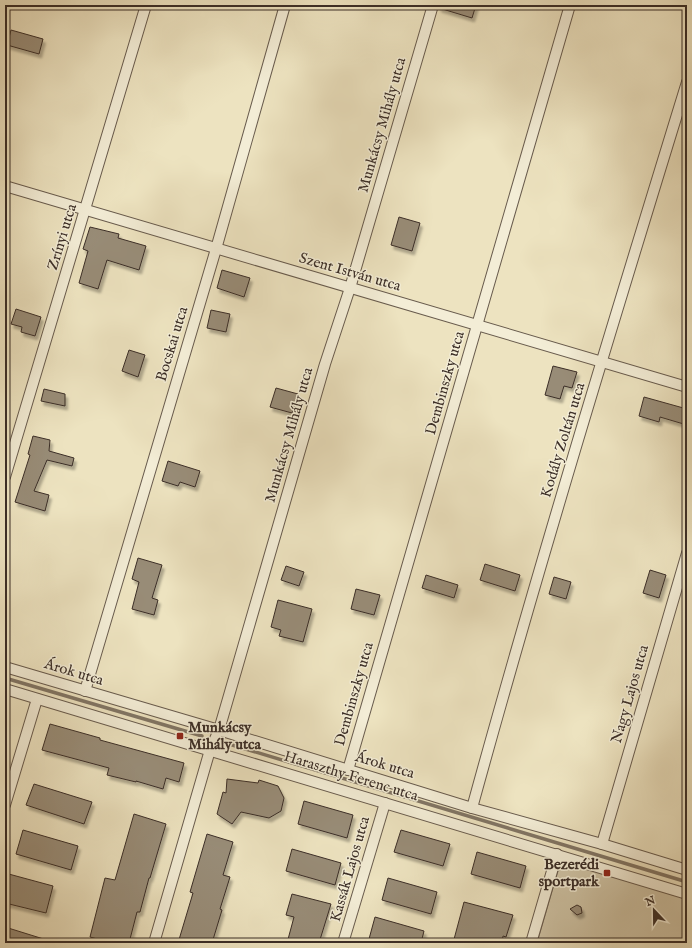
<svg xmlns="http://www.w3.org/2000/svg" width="692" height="948" font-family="'IM FELL English',serif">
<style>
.green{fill:#cfc4a6;stroke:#857966}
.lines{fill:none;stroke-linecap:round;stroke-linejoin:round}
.stream{stroke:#817564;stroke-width:3.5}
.building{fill:#988c77;stroke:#3b2e27;filter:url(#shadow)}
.street-casing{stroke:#685b4d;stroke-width:12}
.street{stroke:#f3edd6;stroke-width:10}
.poi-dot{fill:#8f2418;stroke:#f3edd6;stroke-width:1.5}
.labels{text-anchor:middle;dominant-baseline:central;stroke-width:3;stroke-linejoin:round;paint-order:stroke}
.street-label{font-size:15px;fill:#3b2e27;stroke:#f3edd6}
.poi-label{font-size:15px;font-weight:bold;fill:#3b2e27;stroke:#f3edd6;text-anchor:start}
</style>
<defs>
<filter id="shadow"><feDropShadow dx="2.5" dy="4" stdDeviation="1" flood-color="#0004"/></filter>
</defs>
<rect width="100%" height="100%" fill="#ede3c0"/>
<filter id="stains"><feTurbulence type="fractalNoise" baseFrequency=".005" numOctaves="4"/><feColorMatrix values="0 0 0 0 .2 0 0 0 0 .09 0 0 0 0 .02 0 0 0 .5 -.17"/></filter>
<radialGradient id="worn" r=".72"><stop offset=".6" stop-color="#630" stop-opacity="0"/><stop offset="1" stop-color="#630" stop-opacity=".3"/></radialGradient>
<!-- green -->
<path class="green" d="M 569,863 L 687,897 L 687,943 L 537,943 L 558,871 Z"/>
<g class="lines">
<!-- stream -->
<g class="stream">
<path d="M 5,678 L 202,736"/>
<path d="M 229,744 L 687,882"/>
</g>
</g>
<!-- building -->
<g class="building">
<path d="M 439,5 L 476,5 L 472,18 L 439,8 Z"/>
<path d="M 11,30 L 43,39 L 39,54 L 7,45 Z"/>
<path d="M 399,217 L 420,223 L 412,251 L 391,245 Z"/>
<path d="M 90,227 L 119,234 L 118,238 L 146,246 L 139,270 L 107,260 L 98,289 L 79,283 L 88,251 L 83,249 Z"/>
<path d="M 222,270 L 250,278 L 244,297 L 217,288 Z"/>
<path d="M 16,309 L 41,317 L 35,336 L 21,332 L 22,327 L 11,324 Z"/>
<path d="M 211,310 L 230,314 L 226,332 L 207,328 Z"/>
<path d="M 129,350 L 145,355 L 138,377 L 122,371 Z"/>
<path d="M 553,366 L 577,372 L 572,388 L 564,386 L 560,399 L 545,395 Z"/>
<path d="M 276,388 L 298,394 L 292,413 L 270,407 Z"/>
<path d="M 44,389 L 65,394 L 65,406 L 41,401 Z"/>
<path d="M 644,397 L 687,409 L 687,425 L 660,417 L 659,422 L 639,416 Z"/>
<path d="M 33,436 L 50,440 L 49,451 L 74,458 L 72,466 L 47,460 L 34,491 L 49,495 L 45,511 L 15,502 L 30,455 L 28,454 Z"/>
<path d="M 168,461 L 200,471 L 195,487 L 180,482 L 178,486 L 162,481 Z"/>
<path d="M 138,558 L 162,565 L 152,598 L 158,600 L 154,615 L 132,609 L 139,582 L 132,579 Z"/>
<path d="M 485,564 L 520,575 L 515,591 L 480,580 Z"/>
<path d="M 286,566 L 304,572 L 299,586 L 281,580 Z"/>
<path d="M 650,570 L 666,575 L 659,598 L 643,593 Z"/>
<path d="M 426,575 L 458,585 L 454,598 L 422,588 Z"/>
<path d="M 554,577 L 571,582 L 566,599 L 549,594 Z"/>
<path d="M 356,589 L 380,595 L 374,615 L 351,609 Z"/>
<path d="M 278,600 L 312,609 L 303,642 L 279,636 L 281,630 L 271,627 Z"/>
<path d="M 50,724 L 100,738 L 100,740 L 184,763 L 179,782 L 166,778 L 163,789 L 136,781 L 136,782 L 107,775 L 109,768 L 42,750 Z"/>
<path d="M 227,779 L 258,783 L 259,780 L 278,786 L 284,798 L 281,811 L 269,818 L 241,812 L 232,824 L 217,814 L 223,792 L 226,793 Z"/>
<path d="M 34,784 L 92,802 L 84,824 L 26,805 Z"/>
<path d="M 304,801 L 353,815 L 347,838 L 298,824 Z"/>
<path d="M 134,814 L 166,824 L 150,878 L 149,878 L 140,912 L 137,912 L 129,943 L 112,943 L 90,937 L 105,878 L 115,880 Z"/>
<path d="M 23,830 L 78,846 L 71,870 L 16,854 Z"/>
<path d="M 401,830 L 450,844 L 443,866 L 394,852 Z"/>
<path d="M 207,834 L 233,842 L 223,875 L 230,877 L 220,909 L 222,910 L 212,943 L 178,943 L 193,893 L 190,892 Z"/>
<path d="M 292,849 L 341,863 L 335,885 L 286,871 Z"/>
<path d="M 477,852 L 526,866 L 520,888 L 471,874 Z"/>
<path d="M 5,873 L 53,886 L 46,913 L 5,903 Z"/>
<path d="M 388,878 L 437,892 L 431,914 L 382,900 Z"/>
<path d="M 292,894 L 331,904 L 319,943 L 287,943 L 294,917 L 286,915 Z"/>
<path d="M 464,902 L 513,915 L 506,937 L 503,936 L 502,943 L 453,943 Z"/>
<path d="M 577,905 L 581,907 L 582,913 L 577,915 L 570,909 Z"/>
<path d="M 375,917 L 424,931 L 421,943 L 382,943 L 369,939 Z"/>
<path d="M 5,927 L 50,941 L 49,943 L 5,943 Z"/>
</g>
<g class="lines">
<!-- street casing -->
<g class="street-casing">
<g id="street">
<path d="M 5,186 L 687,387"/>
<path d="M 5,477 L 146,5"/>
<path d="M 5,667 L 219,730 L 472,808 L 602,844 L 687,870"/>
<path d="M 5,689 L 687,894"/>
<path d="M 85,691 L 216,249 L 285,5"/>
<path d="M 348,770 L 570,5"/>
<path d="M 5,805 L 37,699"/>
<path d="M 472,808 C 539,564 613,323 687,82"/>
<path d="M 602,844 L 687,553"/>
<path d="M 154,943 L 210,750 L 219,730 L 325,364 L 350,288 L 433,5"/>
<path d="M 343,943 L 385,803"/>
<path d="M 531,943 L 557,854"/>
</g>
</g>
<!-- street -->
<use href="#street" class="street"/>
</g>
<!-- markers -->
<g class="poi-dot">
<rect x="176" y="732" width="8" height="8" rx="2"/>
<rect x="603" y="869" width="8" height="8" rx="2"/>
</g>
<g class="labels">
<!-- street labels -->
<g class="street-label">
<text transform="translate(382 125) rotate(-74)">Munkácsy Mihály utca</text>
<text transform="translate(62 237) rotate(-73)">Zrínyi utca</text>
<text transform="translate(350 272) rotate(16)">Szent István utca</text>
<text transform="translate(172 344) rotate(-73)">Bocskai utca</text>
<text transform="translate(445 383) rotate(-74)">Dembinszky utca</text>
<text transform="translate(289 435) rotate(-74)">Munkácsy Mihály utca</text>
<text transform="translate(563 440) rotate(-73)">Kodály Zoltán utca</text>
<text transform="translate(74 672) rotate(17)">Árok utca</text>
<text transform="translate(354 694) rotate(-74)">Dembinszky utca</text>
<text transform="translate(630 694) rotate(-74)">Nagy Lajos utca</text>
<text transform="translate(385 765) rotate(17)">Árok utca</text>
<text transform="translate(351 776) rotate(17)">Haraszthy Ferenc utca</text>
<text transform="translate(350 869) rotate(-74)">Kassák Lajos utca</text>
</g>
<!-- poi labels -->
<g class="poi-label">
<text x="188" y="727">Munkácsy<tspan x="188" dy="17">Mihály utca</tspan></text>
<text x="599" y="864" text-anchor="end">Bezerédi<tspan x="599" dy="17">sportpark</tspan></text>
</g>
</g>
<!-- margin -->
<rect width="692" height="948" fill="none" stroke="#ede3c0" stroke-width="20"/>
<rect x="6" y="6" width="680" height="936" fill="none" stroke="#3b2e27" stroke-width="2"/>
<rect x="10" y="10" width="672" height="928" fill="none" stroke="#3b2e27"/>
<!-- north arrow -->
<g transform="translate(654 910) rotate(338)" stroke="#f3edd6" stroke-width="3" paint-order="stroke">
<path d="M0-3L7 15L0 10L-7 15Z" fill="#3b2e27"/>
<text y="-6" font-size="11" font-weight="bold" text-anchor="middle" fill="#3b2e27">N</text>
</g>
<rect width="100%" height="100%" filter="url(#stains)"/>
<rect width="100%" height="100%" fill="url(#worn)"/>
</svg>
